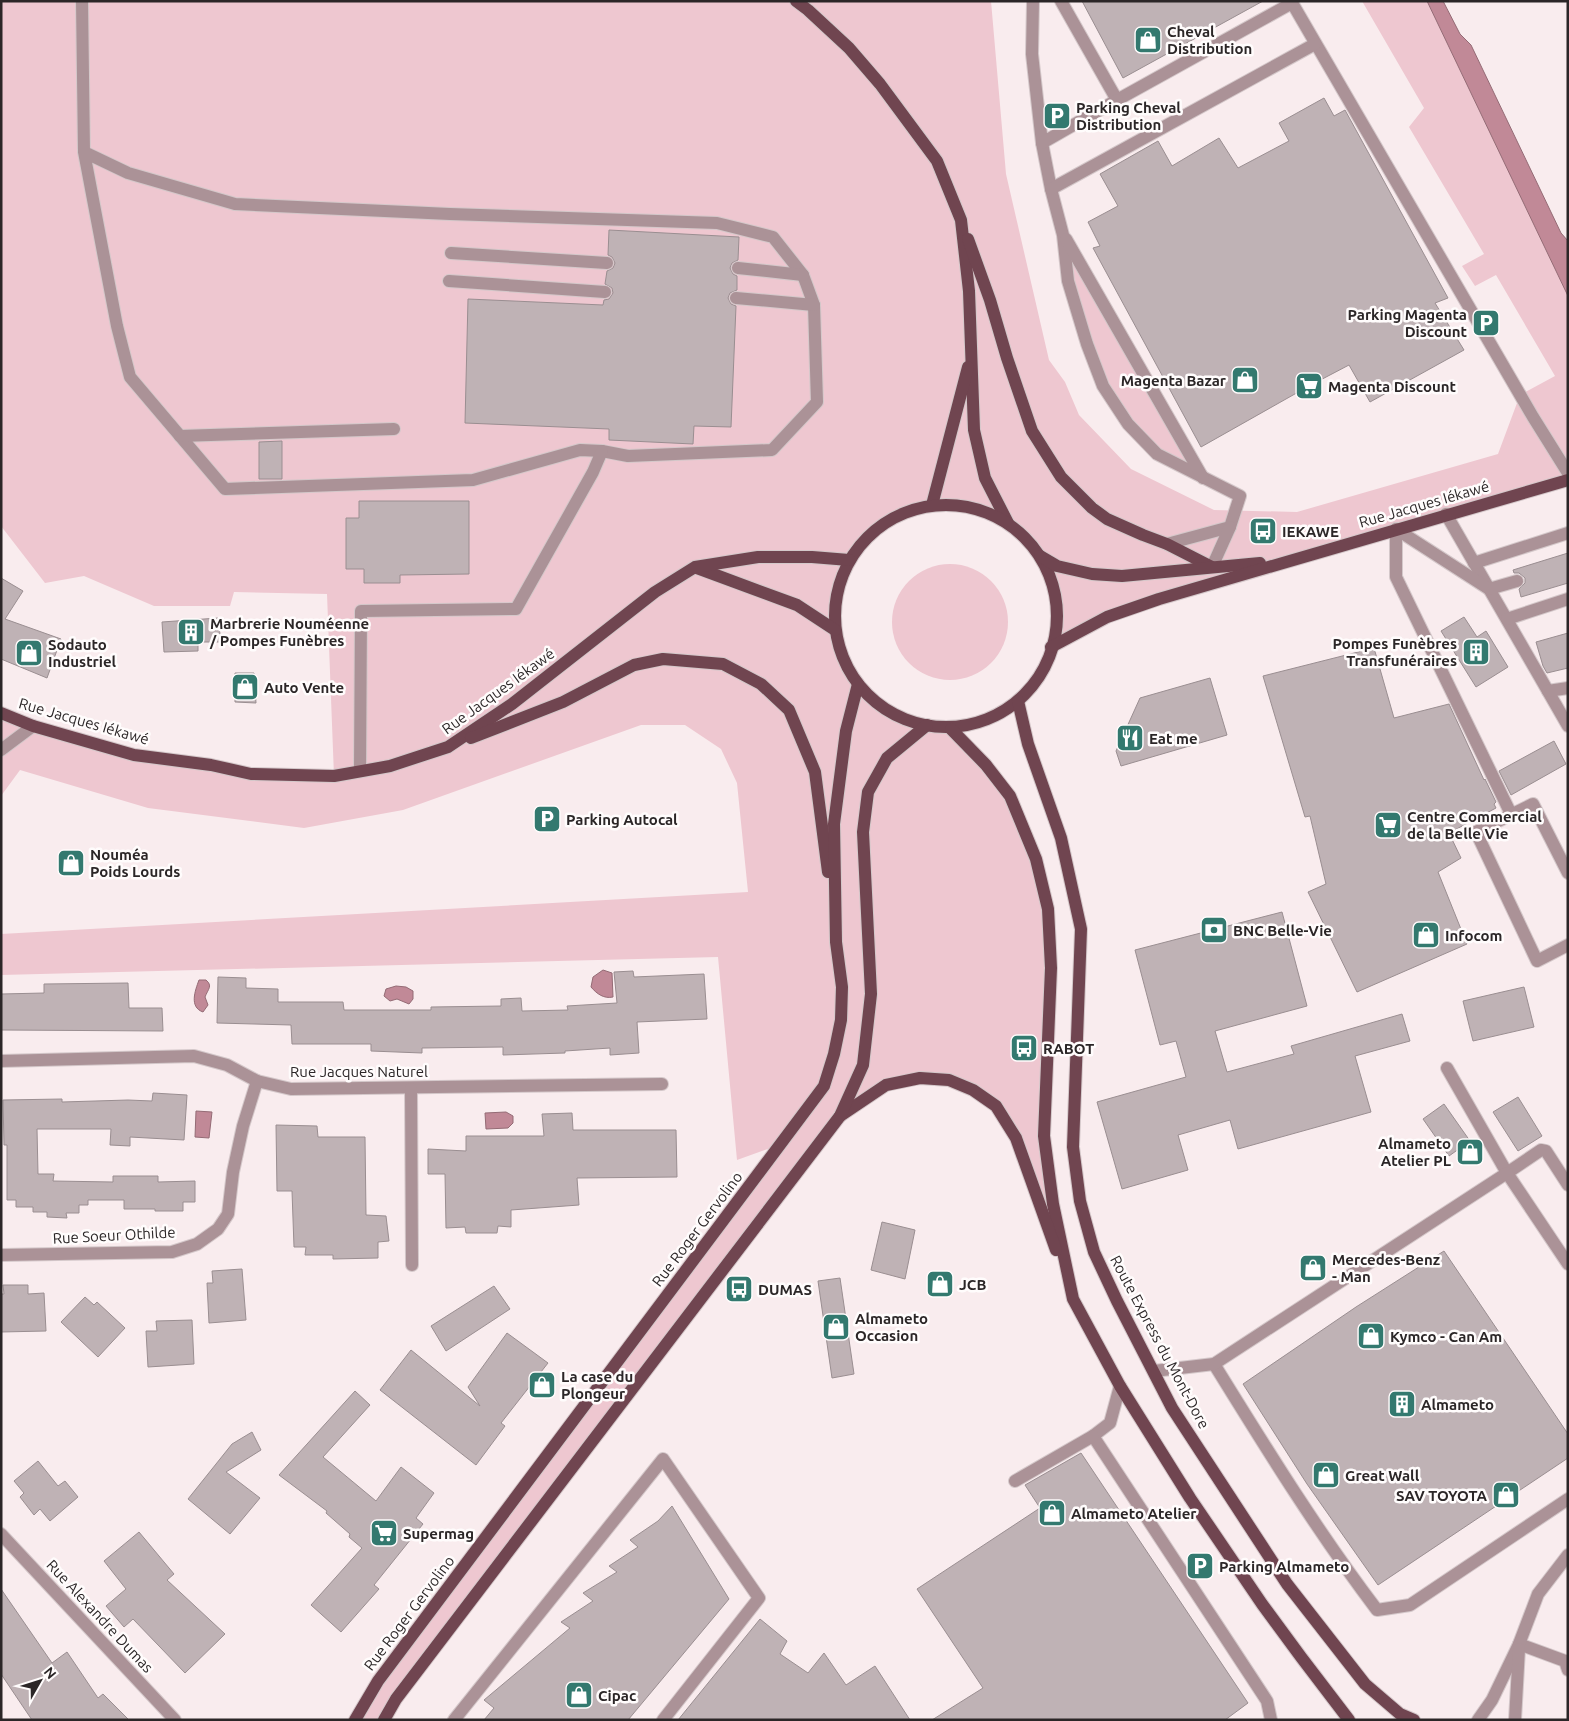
<svg xmlns="http://www.w3.org/2000/svg" width="1569" height="1721" font-family="Ubuntu,sans-serif">
<style>
.green{fill:#eec7d0}
.water{fill:#c18997;stroke:#946b75}
.building{fill:#bfb2b5;stroke:#9a8e91}
.lines{fill:none;stroke-linecap:round;stroke-linejoin:round}
.lane-casing{stroke:#d4c8ca;stroke-width:14}
.street-casing{stroke:#d4c8ca;stroke-width:14}
.primary-casing{stroke:#d4c8ca;stroke-width:14}
.lane{stroke:#ab9297;stroke-width:12}
.street{stroke:#ab9297;stroke-width:12}
.primary{stroke:#704550;stroke-width:12}
.labels{text-anchor:middle;dominant-baseline:central;stroke-width:5;stroke-linejoin:round;paint-order:stroke}
.poi-label{font-size:15px;font-weight:bold;fill:#2b2627;stroke:#fffcfc;text-anchor:start}
.street-label{font-size:15px;fill:#2b2627;stroke:#fffcfc}
</style>
<rect width="100%" height="100%" fill="#f9ecee"/>
<!-- green -->
<g class="green">
<path d="M 1,1 L 991,1 L 1006,174 L 1049,360 L 1065,382 L 1079,415 L 1131,469 L 1214,510 L 1297,512 L 1498,454 L 1520,395 L 1555,376 L 1496,275 L 1475,286 L 1462,266 L 1484,254 L 1409,127 L 1424,108 L 1362,1 L 1427,1 L 1568,296 L 1568,480 L 1446,514 L 1346,538 L 1290,560 L 1159,599 L 1051,647 L 1055,636 L 1057,613 L 1049,575 L 1039,556 L 1021,534 L 994,516 L 957,505 L 932,505 L 910,510 L 883,523 L 849,560 L 837,592 L 835,630 L 841,654 L 858,684 L 888,711 L 927,725 L 951,729 L 1010,796 L 1048,909 L 1044,1136 L 1073,1299 L 1016,1138 L 996,1106 L 949,1080 L 886,1085 L 840,1116 L 384,1720 L 355,1720 L 779,1145 L 737,1160 L 718,957 L 1,975 L 1,934 L 748,892 L 737,783 L 721,749 L 685,725 L 641,725 L 403,810 L 304,828 L 148,808 L 20,770 L 1,796 L 1,713 L 134,755 L 211,765 L 334,776 L 327,594 L 234,592 L 230,606 L 154,606 L 84,576 L 45,583 L 1,526 Z"/>
<path d="M 1063,235 L 1204,479 L 1157,454 L 1128,424 L 1087,344 Z"/>
<circle cx="950" cy="622" r="58"/>
</g>
<!-- water -->
<g class="water">
<path d="M 1427,1 L 1443,1 L 1460,34 L 1471,45 L 1561,233 L 1568,241 L 1568,296 Z"/>
<path d="M 603,970 L 612,973 L 613,997 C 604,999 597,994 591,987 L 593,977 Z"/>
<path d="M 199,980 L 206,980 C 213,986 208,989 205,997 L 208,1005 L 203,1012 C 189,1007 195,991 199,980 Z"/>
<path d="M 396,986 L 406,987 L 413,991 L 413,999 L 409,1004 L 397,999 L 390,1001 L 384,996 L 386,989 Z"/>
<path d="M 196,1111 L 212,1112 L 209,1138 L 195,1137 Z"/>
<path d="M 506,1112 L 513,1116 L 513,1123 L 508,1128 L 486,1129 L 485,1113 Z"/>
</g>
<!-- building -->
<g class="building">
<path d="M 1082,1 L 1263,1 L 1123,78 Z"/>
<path d="M 1324,98 L 1334,116 L 1345,110 L 1448,298 L 1435,303 L 1464,350 L 1370,402 L 1349,365 L 1309,386 L 1201,447 L 1093,248 L 1100,246 L 1088,222 L 1118,206 L 1100,174 L 1158,141 L 1172,166 L 1219,138 L 1238,168 L 1289,141 L 1279,123 Z"/>
<path d="M 609,230 L 739,237 L 738,260 L 732,263 L 730,268 L 733,274 L 737,276 L 737,290 L 730,293 L 728,298 L 731,304 L 736,306 L 731,427 L 694,426 L 693,444 L 609,440 L 609,429 L 465,423 L 468,299 L 603,305 L 604,300 L 609,299 L 613,293 L 612,288 L 605,284 L 607,271 L 613,268 L 615,263 L 612,257 L 608,255 Z"/>
<path d="M 282,441 L 282,479 L 259,479 L 259,442 Z"/>
<path d="M 359,501 L 469,501 L 469,574 L 400,575 L 400,583 L 364,583 L 364,569 L 346,569 L 346,518 L 359,518 Z"/>
<path d="M 1568,553 L 1568,583 L 1521,597 L 1519,589 L 1525,583 L 1525,578 L 1519,573 L 1514,573 L 1513,570 Z"/>
<path d="M 1,578 L 23,591 L 5,619 L 61,639 L 47,678 L 1,659 Z"/>
<path d="M 1464,617 L 1477,637 L 1486,631 L 1508,667 L 1476,687 L 1441,631 Z"/>
<path d="M 218,618 L 221,642 L 198,642 L 198,651 L 164,652 L 162,622 Z"/>
<path d="M 1568,633 L 1568,668 L 1547,673 L 1543,666 L 1536,642 Z"/>
<path d="M 1374,648 L 1394,718 L 1449,704 L 1484,780 L 1485,779 L 1496,802 L 1494,804 L 1496,808 L 1449,833 L 1461,858 L 1438,872 L 1467,944 L 1357,992 L 1308,892 L 1326,884 L 1310,816 L 1305,817 L 1263,676 Z"/>
<path d="M 235,673 L 254,673 L 256,703 L 235,702 Z"/>
<path d="M 1210,678 L 1227,735 L 1121,766 L 1116,751 L 1140,698 Z"/>
<path d="M 1554,741 L 1566,764 L 1511,795 L 1499,771 Z"/>
<path d="M 1282,912 L 1307,1006 L 1215,1031 L 1227,1072 L 1294,1054 L 1291,1046 L 1402,1014 L 1410,1041 L 1355,1056 L 1371,1112 L 1238,1149 L 1230,1120 L 1178,1135 L 1188,1170 L 1122,1189 L 1097,1102 L 1186,1077 L 1176,1041 L 1160,1045 L 1135,950 Z"/>
<path d="M 633,971 L 634,977 L 704,974 L 707,1019 L 637,1022 L 639,1053 L 610,1055 L 610,1048 L 565,1051 L 565,1053 L 503,1055 L 503,1047 L 422,1048 L 422,1053 L 371,1051 L 371,1044 L 292,1044 L 291,1025 L 217,1023 L 218,977 L 246,978 L 246,988 L 278,989 L 278,1002 L 343,1002 L 344,1010 L 431,1010 L 431,1007 L 501,1006 L 501,999 L 521,998 L 522,1011 L 568,1010 L 567,1006 L 617,1003 L 614,972 Z"/>
<path d="M 128,983 L 129,1008 L 162,1008 L 163,1031 L 1,1030 L 1,994 L 44,993 L 44,984 Z"/>
<path d="M 1524,987 L 1534,1027 L 1473,1041 L 1463,1001 Z"/>
<path d="M 153,1093 L 187,1095 L 184,1140 L 130,1137 L 130,1146 L 110,1145 L 111,1129 L 37,1129 L 38,1174 L 54,1174 L 53,1181 L 113,1182 L 113,1176 L 158,1176 L 158,1182 L 195,1181 L 195,1202 L 183,1202 L 183,1211 L 155,1211 L 155,1209 L 124,1209 L 124,1200 L 88,1200 L 88,1205 L 79,1205 L 79,1213 L 66,1213 L 67,1218 L 47,1217 L 47,1212 L 33,1212 L 33,1207 L 16,1207 L 16,1200 L 7,1200 L 7,1145 L 4,1145 L 3,1100 L 62,1099 L 62,1102 L 128,1100 L 152,1101 Z"/>
<path d="M 1518,1097 L 1542,1136 L 1518,1151 L 1493,1112 Z"/>
<path d="M 1444,1104 L 1470,1141 L 1449,1156 L 1423,1119 Z"/>
<path d="M 572,1113 L 573,1130 L 676,1130 L 677,1177 L 577,1178 L 579,1205 L 511,1210 L 511,1227 L 498,1226 L 497,1233 L 466,1233 L 465,1227 L 446,1228 L 445,1174 L 428,1174 L 428,1149 L 466,1151 L 466,1136 L 544,1136 L 542,1114 Z"/>
<path d="M 276,1125 L 317,1126 L 318,1137 L 365,1137 L 366,1215 L 386,1216 L 389,1241 L 378,1242 L 378,1258 L 333,1259 L 333,1255 L 305,1255 L 306,1247 L 294,1247 L 292,1191 L 277,1191 Z"/>
<path d="M 882,1222 L 915,1230 L 905,1279 L 871,1270 Z"/>
<path d="M 1444,1251 L 1568,1434 L 1568,1458 L 1378,1585 L 1307,1484 L 1243,1384 L 1356,1307 Z"/>
<path d="M 242,1269 L 246,1320 L 209,1323 L 207,1283 L 213,1283 L 212,1271 Z"/>
<path d="M 840,1278 L 854,1374 L 832,1378 L 818,1281 Z"/>
<path d="M 3,1285 L 28,1285 L 28,1294 L 44,1293 L 46,1331 L 1,1332 L 1,1294 L 4,1294 Z"/>
<path d="M 494,1286 L 510,1309 L 446,1351 L 431,1326 Z"/>
<path d="M 85,1297 L 94,1305 L 97,1302 L 125,1328 L 98,1357 L 61,1322 Z"/>
<path d="M 192,1320 L 194,1364 L 148,1367 L 146,1331 L 157,1331 L 156,1321 Z"/>
<path d="M 507,1333 L 548,1363 L 501,1423 L 505,1426 L 476,1465 L 380,1390 L 411,1350 L 480,1406 L 468,1387 Z"/>
<path d="M 355,1391 L 370,1405 L 323,1457 L 376,1501 L 401,1467 L 434,1493 L 416,1518 L 423,1524 L 374,1585 L 379,1589 L 341,1632 L 311,1605 L 362,1548 L 349,1537 L 350,1534 L 326,1513 L 327,1511 L 279,1475 Z"/>
<path d="M 252,1432 L 261,1450 L 226,1472 L 260,1498 L 230,1534 L 188,1499 L 232,1444 Z"/>
<path d="M 1081,1453 L 1248,1703 L 1225,1720 L 932,1720 L 983,1688 L 917,1589 L 1040,1508 L 1025,1485 Z"/>
<path d="M 38,1461 L 58,1486 L 65,1481 L 78,1497 L 50,1521 L 40,1509 L 34,1515 L 20,1497 L 24,1493 L 14,1481 Z"/>
<path d="M 672,1506 L 729,1599 L 628,1720 L 484,1720 L 494,1708 L 484,1700 L 570,1628 L 561,1622 L 593,1601 L 583,1593 L 617,1572 L 609,1566 L 638,1547 L 630,1540 L 658,1521 Z"/>
<path d="M 139,1532 L 174,1574 L 167,1580 L 225,1634 L 185,1673 L 133,1619 L 124,1627 L 106,1606 L 126,1589 L 104,1561 Z"/>
<path d="M 1,1589 L 52,1663 L 67,1652 L 98,1698 L 103,1694 L 129,1720 L 32,1720 L 1,1674 Z"/>
<path d="M 760,1619 L 787,1641 L 780,1654 L 808,1673 L 824,1653 L 846,1685 L 875,1666 L 910,1720 L 678,1720 Z"/>
</g>
<g class="lines">
<!-- lane casing -->
<g class="lane-casing">
<g id="lane">
<path d="M 82,1 L 84,152 L 117,326 L 130,377 L 225,489 L 473,480 L 580,450 L 602,451 L 628,456 L 772,450 L 817,402 L 814,305 L 803,275 L 773,237 L 717,223 L 450,214 L 235,204 L 128,173 L 84,152"/>
<path d="M 1033,1 L 1032,54 L 1042,143 L 1051,189 L 1063,235 L 1068,281 L 1087,344 L 1103,386 L 1128,424 L 1157,454 L 1240,496 L 1230,527 L 1167,544"/>
<path d="M 1061,1 L 1117,100 L 1292,3"/>
<path d="M 1291,1 L 1533,417 L 1568,473"/>
<path d="M 1042,143 L 1117,100"/>
<path d="M 1051,189 L 1315,44"/>
<path d="M 1066,239 L 1203,478"/>
<path d="M 451,253 L 607,263"/>
<path d="M 738,268 L 803,275"/>
<path d="M 449,281 L 605,292"/>
<path d="M 736,298 L 814,305"/>
<path d="M 180,436 L 394,429"/>
<path d="M 1446,514 L 1568,726"/>
<path d="M 1396,529 L 1396,577 L 1511,814"/>
<path d="M 1396,529 L 1489,589 L 1517,581"/>
<path d="M 1474,563 L 1568,533"/>
<path d="M 1212,567 L 1230,527"/>
<path d="M 1507,619 L 1568,599"/>
<path d="M 1548,691 L 1568,688"/>
<path d="M 1,750 L 33,726"/>
<path d="M 360,771 L 361,611 L 516,609 L 593,472 L 602,451"/>
<path d="M 1568,873 L 1533,804 L 1476,832 L 1537,961 L 1568,945"/>
<path d="M 1447,1068 L 1507,1173 L 1541,1150 L 1546,1151 L 1568,1185"/>
<path d="M 1214,1364 C 1266,1448 1317,1531 1377,1610 L 1410,1605 L 1568,1499"/>
<path d="M 1154,1371 L 1214,1364 L 1507,1173 L 1568,1264"/>
<path d="M 1120,1386 L 1110,1423 L 1093,1436 L 1267,1701 L 1271,1720"/>
<path d="M 1015,1481 L 1093,1436"/>
<path d="M 1519,1644 L 1565,1661 L 1568,1670"/>
<path d="M 454,1720 L 663,1459 L 759,1598 L 663,1720"/>
</g>
</g>
<!-- street casing -->
<g class="street-casing">
<g id="street">
<path d="M 1,1061 L 194,1056 L 227,1065 L 257,1081 L 291,1089 L 662,1084"/>
<path d="M 411,1089 L 412,1265"/>
<path d="M 1,1255 L 172,1252 L 197,1244 L 218,1229 L 228,1214 L 233,1172 L 243,1126 L 257,1081"/>
<path d="M 1,1534 L 175,1720"/>
<path d="M 1478,1720 L 1492,1700 L 1519,1644 L 1538,1594 L 1568,1555"/>
<path d="M 1515,1720 L 1519,1649"/>
</g>
</g>
<!-- primary casing -->
<g class="primary-casing">
<g id="primary">
<path d="M 796,1 L 808,10 L 849,48 L 880,84 L 937,161 L 961,220 L 969,291 L 974,430 L 985,478 L 1008,523"/>
<path d="M 968,239 L 990,300 L 1007,358 L 1032,431 L 1061,477 L 1092,508 L 1107,519 L 1143,535 L 1167,544 L 1212,567"/>
<path d="M 932,505 L 968,367"/>
<circle cx="946" cy="616" r="111"/>
<path d="M 1040,556 L 1057,566 L 1092,574 L 1122,576 L 1260,563"/>
<path d="M 697,568 L 797,605 L 835,630"/>
<path d="M 1051,647 L 1107,617 L 1159,599 L 1568,480"/>
<path d="M 1018,701 L 1028,744 L 1061,838 L 1081,929 L 1073,1147 L 1080,1201 L 1094,1252 L 1117,1301 L 1172,1408 L 1287,1584 L 1365,1684 L 1400,1714 L 1414,1720"/>
<path d="M 1,713 L 33,726 L 134,755 L 211,765 L 251,774 L 334,776 L 390,766 L 448,747 L 512,704 L 655,592 L 695,567 L 758,557 L 812,557 L 849,560"/>
<path d="M 951,729 L 986,765 L 1010,796 L 1036,859 L 1048,909 L 1051,968 L 1044,1136 L 1053,1204 L 1073,1299 L 1120,1386 L 1190,1498 L 1262,1604 L 1301,1657 L 1349,1720"/>
<path d="M 471,738 L 563,702 L 634,665 L 663,659 L 723,664 L 761,684 L 789,710 L 815,772 L 828,872"/>
<path d="M 840,1116 L 886,1085 L 920,1078 L 949,1080 L 973,1090 L 996,1106 L 1016,1138 L 1056,1250"/>
<path d="M 355,1720 L 378,1681 L 824,1086 L 834,1054 L 841,1020 L 842,987 L 836,942 L 834,824 L 846,731 L 858,684"/>
<path d="M 384,1720 L 396,1699 L 840,1116 L 863,1065 L 871,994 L 863,832 L 868,792 L 887,758 L 927,725"/>
</g>
</g>
<!-- lane -->
<use href="#lane" class="lane"/>
<!-- street -->
<use href="#street" class="street"/>
<!-- primary -->
<use href="#primary" class="primary"/>
</g>
<!-- icons -->
<defs>
<g id="shop-square" transform="scale(1.4375)"><rect x="-9" y="-9" width="18" height="18" rx="4" fill="#33796f" stroke="#fffcfc"/><path d="M-5-2.5h2.3a2.7 3.5 0 0 1 5.4 0H5L5.5 6h-11ZM-1.5-2.5h3a1.5 2.3 0 0 0-3 0Z" fill="#fff"/></g>
<g id="parking-square" transform="scale(1.4375)"><rect x="-9" y="-9" width="18" height="18" rx="4" fill="#33796f" stroke="#fffcfc"/><path d="M-3.5-5.5H1a3.5 3.5 0 0 1 0 7H-1V5.5H-3.5ZM-1-3.4V-.6H.8a1.4 1.4 0 0 0 0-2.8Z" fill="#fff"/></g>
<g id="supermarket-square" transform="scale(1.4375)"><rect x="-9" y="-9" width="18" height="18" rx="4" fill="#33796f" stroke="#fffcfc"/><path d="M-6-5.5h2.5l.6 2H6L4.5 2H-2.5L-4.4-4H-6ZM-1.5 3.2a1.3 1.3 0 1 0 .1 0ZM3 3.2a1.3 1.3 0 1 0 .1 0Z" fill="#fff"/></g>
<g id="bus-square" transform="scale(1.4375)"><rect x="-9" y="-9" width="18" height="18" rx="4" fill="#33796f" stroke="#fffcfc"/><path d="M-5-6H5V4H4V6H2V4H-2V6H-4V4H-5ZM-3.5-4V0h7V-4ZM-3.5 1.2v1.5H-2V1.2ZM2 1.2v1.5H3.5V1.2Z" fill="#fff"/></g>
<g id="building-square" transform="scale(1.4375)"><rect x="-9" y="-9" width="18" height="18" rx="4" fill="#33796f" stroke="#fffcfc"/><path d="M-4-6H4V6H1V3H-1V6H-4ZM-2.5-4.3h1.7v1.8h-1.7ZM.8-4.3h1.7v1.8H.8ZM-2.5-1h1.7V.8h-1.7ZM.8-1h1.7V.8H.8Z" fill="#fff"/></g>
<g id="restaurant-square" transform="scale(1.4375)"><rect x="-9" y="-9" width="18" height="18" rx="4" fill="#33796f" stroke="#fffcfc"/><path d="M-5-6h1v4h1v-4h1v4h1v-4h1v5L-1.5 .5V6h-2V.5L-5-1ZM5-6V6H3V1.5H1.5Q1.5-4 5-6Z" fill="#fff"/></g>
<g id="bank-square" transform="scale(1.4375)"><rect x="-9" y="-9" width="18" height="18" rx="4" fill="#33796f" stroke="#fffcfc"/><path d="M-6-4H6V4H-6ZM0-2.3a2.3 2.3 0 1 0 0 4.6a2.3 2.3 0 1 0 0-4.6Z" fill="#fff"/></g>
</defs>
<g fill-rule="evenodd">
<use href="#shop-square" x="1148" y="40"/>
<use href="#parking-square" x="1057" y="116"/>
<use href="#parking-square" x="1486" y="323"/>
<use href="#shop-square" x="1245" y="380"/>
<use href="#supermarket-square" x="1309" y="386"/>
<use href="#bus-square" x="1263" y="531"/>
<use href="#building-square" x="191" y="632"/>
<use href="#building-square" x="1476" y="652"/>
<use href="#shop-square" x="29" y="653"/>
<use href="#shop-square" x="245" y="687"/>
<use href="#restaurant-square" x="1130" y="738"/>
<use href="#parking-square" x="547" y="819"/>
<use href="#supermarket-square" x="1388" y="825"/>
<use href="#shop-square" x="71" y="863"/>
<use href="#bank-square" x="1214" y="930"/>
<use href="#shop-square" x="1426" y="935"/>
<use href="#bus-square" x="1024" y="1048"/>
<use href="#shop-square" x="1470" y="1152"/>
<use href="#shop-square" x="1313" y="1268"/>
<use href="#shop-square" x="940" y="1284"/>
<use href="#bus-square" x="739" y="1289"/>
<use href="#shop-square" x="836" y="1327"/>
<use href="#shop-square" x="1371" y="1336"/>
<use href="#shop-square" x="542" y="1385"/>
<use href="#building-square" x="1402" y="1404"/>
<use href="#shop-square" x="1326" y="1475"/>
<use href="#shop-square" x="1506" y="1495"/>
<use href="#shop-square" x="1052" y="1513"/>
<use href="#supermarket-square" x="384" y="1533"/>
<use href="#parking-square" x="1200" y="1566"/>
<use href="#shop-square" x="579" y="1695"/>
</g>
<g class="labels">
<!-- poi labels -->
<g class="poi-label">
<text x="1167" y="31">Cheval<tspan x="1167" dy="17">Distribution</tspan></text>
<text x="1076" y="107">Parking Cheval<tspan x="1076" dy="17">Distribution</tspan></text>
<text x="1467" y="314" text-anchor="end">Parking Magenta<tspan x="1467" dy="17">Discount</tspan></text>
<text x="1226" y="380" text-anchor="end">Magenta Bazar</text>
<text x="1328" y="386">Magenta Discount</text>
<text x="1282" y="531">IEKAWE</text>
<text x="210" y="623">Marbrerie Nouméenne<tspan x="210" dy="17">/ Pompes Funèbres</tspan></text>
<text x="1457" y="643" text-anchor="end">Pompes Funèbres<tspan x="1457" dy="17">Transfunéraires</tspan></text>
<text x="48" y="644">Sodauto<tspan x="48" dy="17">Industriel</tspan></text>
<text x="264" y="687">Auto Vente</text>
<text x="1149" y="738">Eat me</text>
<text x="1407" y="816">Centre Commercial<tspan x="1407" dy="17">de la Belle Vie</tspan></text>
<text x="566" y="819">Parking Autocal</text>
<text x="90" y="854">Nouméa<tspan x="90" dy="17">Poids Lourds</tspan></text>
<text x="1233" y="930">BNC Belle-Vie</text>
<text x="1445" y="935">Infocom</text>
<text x="1043" y="1048">RABOT</text>
<text x="1451" y="1143" text-anchor="end">Almameto<tspan x="1451" dy="17">Atelier PL</tspan></text>
<text x="1332" y="1259">Mercedes-Benz<tspan x="1332" dy="17">- Man</tspan></text>
<text x="959" y="1284">JCB</text>
<text x="758" y="1289">DUMAS</text>
<text x="855" y="1318">Almameto<tspan x="855" dy="17">Occasion</tspan></text>
<text x="1390" y="1336">Kymco - Can Am</text>
<text x="561" y="1376">La case du<tspan x="561" dy="17">Plongeur</tspan></text>
<text x="1421" y="1404">Almameto</text>
<text x="1345" y="1475">Great Wall</text>
<text x="1487" y="1495" text-anchor="end">SAV TOYOTA</text>
<text x="1071" y="1513">Almameto Atelier</text>
<text x="403" y="1533">Supermag</text>
<text x="1219" y="1566">Parking Almameto</text>
<text x="598" y="1695">Cipac</text>
</g>
<!-- street labels -->
<g class="street-label">
<text transform="translate(1424 504) rotate(-16)">Rue Jacques Iékawé</text>
<text transform="translate(498 691) rotate(-36)">Rue Jacques Iékawé</text>
<text transform="translate(84 721) rotate(16)">Rue Jacques Iékawé</text>
<text x="359" y="1071">Rue Jacques Naturel</text>
<text transform="translate(697 1229) rotate(-53)">Rue Roger Gervolino</text>
<text transform="translate(114 1235) rotate(-3)">Rue Soeur Othilde</text>
<text transform="translate(1160 1342) rotate(62)">Route Express du Mont-Dore</text>
<text transform="translate(409 1613) rotate(-53)">Rue Roger Gervolino</text>
<text transform="translate(100 1616) rotate(47)">Rue Alexandre Dumas</text>
</g>
</g>
<!-- border -->
<rect width="1569" height="1721" fill="none" stroke="#2b2627" stroke-width="5"/>
<!-- north arrow -->
<g transform="translate(40 1681) rotate(51)" stroke="#fffcfc" stroke-width="4" paint-order="stroke">
<path d="M0-4L9 19L0 12L-9 19Z" fill="#2b2627"/>
<text y="-8" font-size="14" font-weight="bold" text-anchor="middle" fill="#2b2627">N</text>
</g>
</svg>
